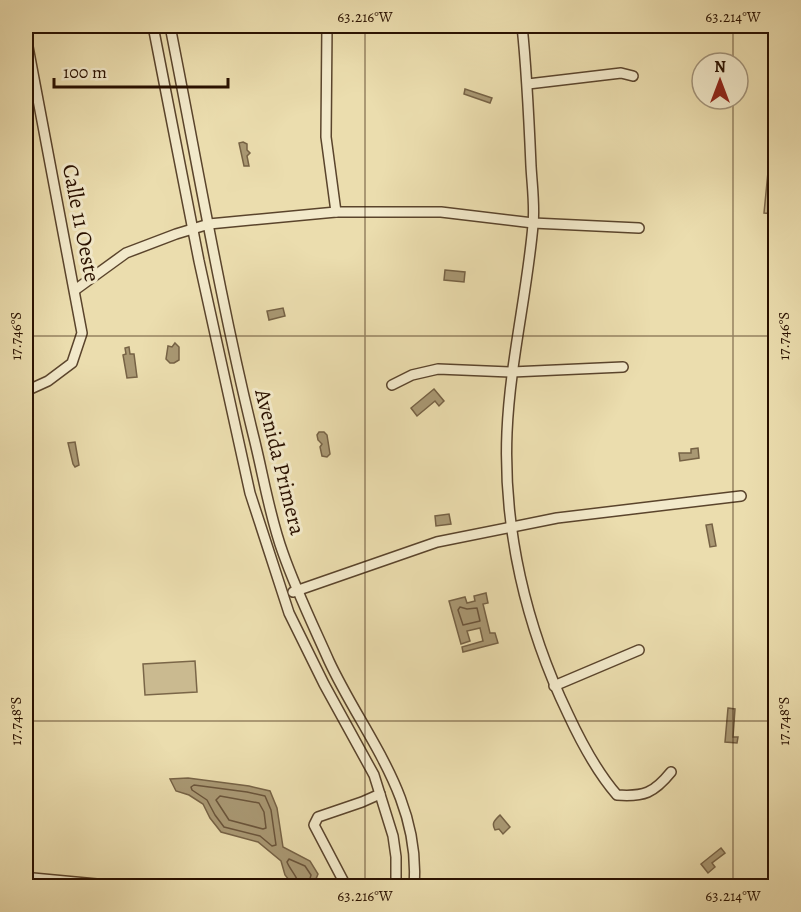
<svg xmlns="http://www.w3.org/2000/svg" width="801" height="912" font-family="Alegreya,serif">
<style>
.green{fill:#caba90;stroke:#7a6648;stroke-width:1.5}
.forest{fill:url(#forest-firs);stroke:#7a6648;stroke-width:1.5}
.water{fill:#a99873;stroke:#766245;stroke-width:1.5}
.lines{fill:none;stroke-linecap:round;stroke-linejoin:round}
.shore{stroke:#6a543a;stroke-width:1.5}
.minor-casing{stroke:#5a442c;stroke-width:12}
.minor{stroke:#f2e9ca;stroke-width:9}
.ticks{fill:none;stroke:#2a1100;stroke-width:1.5;stroke-opacity:0.45}
.labels{text-anchor:middle;dominant-baseline:central;stroke-width:6;stroke-linejoin:round;paint-order:stroke}
.street-label{font-size:22px;fill:#2a1100;stroke:#f2e9ca}
.neatline{fill:none;stroke:#2a1100;stroke-width:2}
.ticks-label{font-size:15px;text-anchor:middle;fill:#2a1100}
</style>
<defs>
<pattern id="forest-firs" width="22" height="20" patternUnits="userSpaceOnUse" patternTransform="scale(1.5)"><rect width="22" height="20" fill="#caba90"/><path d="M5 1l3.5 6h-7zM16 11l3.5 6h-7z" fill="#ae9f7a"/></pattern>
</defs>
<rect width="100%" height="100%" fill="#ebddae"/>
<filter id="stains"><feTurbulence type="fractalNoise" baseFrequency=".00333" numOctaves="4"/><feColorMatrix values="0 0 0 0 .2 0 0 0 0 .09 0 0 0 0 .02 0 0 0 .5 -.17"/></filter>
<radialGradient id="worn" r=".72"><stop offset=".6" stop-color="#630" stop-opacity="0"/><stop offset="1" stop-color="#630" stop-opacity=".3"/></radialGradient>
<!-- green -->
<g class="green">
<path d="M 768,172 L 775,173 L 775,214 L 764,213 Z"/>
<path d="M 195,661 L 197,692 L 145,695 L 143,664 Z"/>
</g>
<!-- forest -->
<path class="forest" d="M 775,591 L 775,743 L 773,640 Z"/>
<!-- water -->
<g class="water">
<path d="M 465,89 L 492,98 L 490,103 L 464,94 Z"/>
<path d="M 243,142 L 247,144 L 247,150 L 250,153 L 247,156 L 249,166 L 244,166 L 239,143 Z"/>
<path d="M 445,270 L 465,272 L 464,282 L 444,280 Z"/>
<path d="M 283,308 L 285,316 L 269,320 L 267,311 Z"/>
<path d="M 175,343 L 179,347 L 179,360 L 174,363 L 170,363 L 166,359 L 168,346 L 172,347 Z"/>
<path d="M 129,347 L 130,354 L 134,354 L 137,377 L 127,378 L 123,355 L 126,354 L 125,348 Z"/>
<path d="M 434,389 L 444,401 L 439,406 L 435,401 L 417,416 L 411,408 Z"/>
<path d="M 319,432 L 324,432 L 327,435 L 330,454 L 327,457 L 322,456 L 320,447 L 322,444 L 318,440 L 317,435 Z"/>
<path d="M 75,442 L 79,465 L 75,467 L 73,464 L 68,443 Z"/>
<path d="M 698,448 L 699,458 L 680,461 L 679,453 L 691,453 L 691,449 Z"/>
<path d="M 449,514 L 451,524 L 436,526 L 435,516 Z"/>
<path d="M 712,524 L 716,546 L 710,547 L 706,525 Z"/>
<path d="M 486,593 L 488,603 L 483,604 L 490,633 L 495,633 L 498,643 L 463,652 L 462,647 L 483,641 L 480,628 L 467,631 L 470,641 L 461,644 L 449,601 L 465,597 L 467,603 L 475,601 L 474,596 Z"/>
<path d="M 728,708 L 735,709 L 733,737 L 738,737 L 737,743 L 725,742 Z"/>
<path d="M 188,778 L 249,786 L 270,791 L 277,808 L 283,847 L 310,861 L 318,874 L 313,886 L 294,886 L 285,875 L 281,861 L 258,842 L 221,832 L 210,818 L 203,804 L 189,795 L 176,791 L 170,779 Z"/>
<path d="M 500,815 L 510,827 L 503,834 L 499,829 L 495,830 C 491,823 495,820 500,815 Z"/>
<path d="M 721,848 L 725,853 L 712,863 L 715,867 L 708,873 L 701,864 Z"/>
</g>
<g class="lines">
<!-- shore -->
<g class="shore">
<path d="M 460,607 L 467,609 L 477,608 L 480,621 L 463,625 L 458,610 Z"/>
<path d="M 194,785 L 247,792 L 265,796 L 271,810 L 276,845 L 272,846 L 260,836 L 224,827 L 215,815 L 207,800 L 192,790 L 191,787 Z"/>
<path d="M 220,796 L 259,803 L 264,812 L 266,828 L 263,829 L 229,820 L 216,800 Z"/>
<path d="M 299,886 C 299,878 290,870 287,862 L 289,859 L 305,866 L 311,875 L 308,886"/>
</g>
<!-- minor casing -->
<g class="minor-casing">
<g id="minor">
<path d="M 153,26 L 199,261 L 250,493 L 289,613 L 324,684 L 374,775 L 393,836 L 396,857 L 396,886"/>
<path d="M 170,26 C 197,162 220,299 253,434 C 263,473 269,515 283,553 C 296,590 313,625 329,661 C 364,736 421,797 414,886"/>
<path d="M 327,26 L 326,137 L 336,212"/>
<path d="M 522,26 C 527,72 529,119 531,166 C 532,185 535,206 533,225 C 527,294 510,362 507,432 C 503,529 526,627 568,714 C 581,742 596,771 617,795 C 644,797 654,793 671,772"/>
<path d="M 26,36 L 82,333 L 72,363 L 48,381 L 26,391"/>
<path d="M 528,84 L 621,73 L 633,76"/>
<path d="M 75,290 L 126,253 L 176,234 L 209,224 L 336,212 L 441,212 L 533,223 L 639,228"/>
<path d="M 392,385 L 412,375 L 438,369 L 512,372 L 623,367"/>
<path d="M 293,592 L 437,542 L 557,518 L 741,496"/>
<path d="M 554,686 L 639,650"/>
<path d="M 26,880 L 33,878 L 118,886"/>
<path d="M 346,886 L 314,825 L 318,817 L 362,802 L 380,794"/>
</g>
</g>
<!-- minor -->
<use href="#minor" class="minor"/>
</g>
<!-- ticks -->
<path class="ticks" d="M 365,26 L 365,886M 733,26 L 733,63M 733,99 L 733,886M 26,336 L 776,336M 26,721 L 776,721"/>
<g class="labels">
<!-- street labels -->
<g class="street-label">
<text transform="translate(81 223) rotate(79)">Calle 11 Oeste</text>
<text transform="translate(280 462) rotate(76)">Avenida Primera</text>
</g>
</g>
<!-- margin -->
<rect width="801" height="912" fill="none" stroke="#ebddae" stroke-width="66"/>
<!-- north arrow -->
<g transform="translate(720 81)"><circle r="28" fill="#f2e9ca" stroke="#a29379" stroke-width="1.5"/>
<path d="M0-4.5L10 22L0 15L-10 22Z" fill="#8f2418"/>
<text y="-9" font-size="16" font-weight="bold" text-anchor="middle" fill="#2a1100">N</text>
</g>
<!-- scale -->
<path d="M54 78v9h174v-9" fill="none" stroke="#2a1100" stroke-width="3"/>
<text x="63" y="78" font-size="18" fill="#2a1100" stroke="#f2e9ca" stroke-width="4.5" paint-order="stroke">100 m</text>
<rect x="33" y="33" width="735" height="846" class="neatline"/>
<g class="ticks-label">
<text x="365" y="22">63.216°W</text>
<text x="733" y="22">63.214°W</text>
<text transform="translate(16 336) rotate(-90)" y="5">17.746°S</text>
<text transform="translate(784 336) rotate(-90)" y="5">17.746°S</text>
<text transform="translate(16 721) rotate(-90)" y="5">17.748°S</text>
<text transform="translate(784 721) rotate(-90)" y="5">17.748°S</text>
<text x="365" y="901">63.216°W</text>
<text x="733" y="901">63.214°W</text>
</g>
<rect width="100%" height="100%" filter="url(#stains)"/>
<rect width="100%" height="100%" fill="url(#worn)"/>
</svg>
